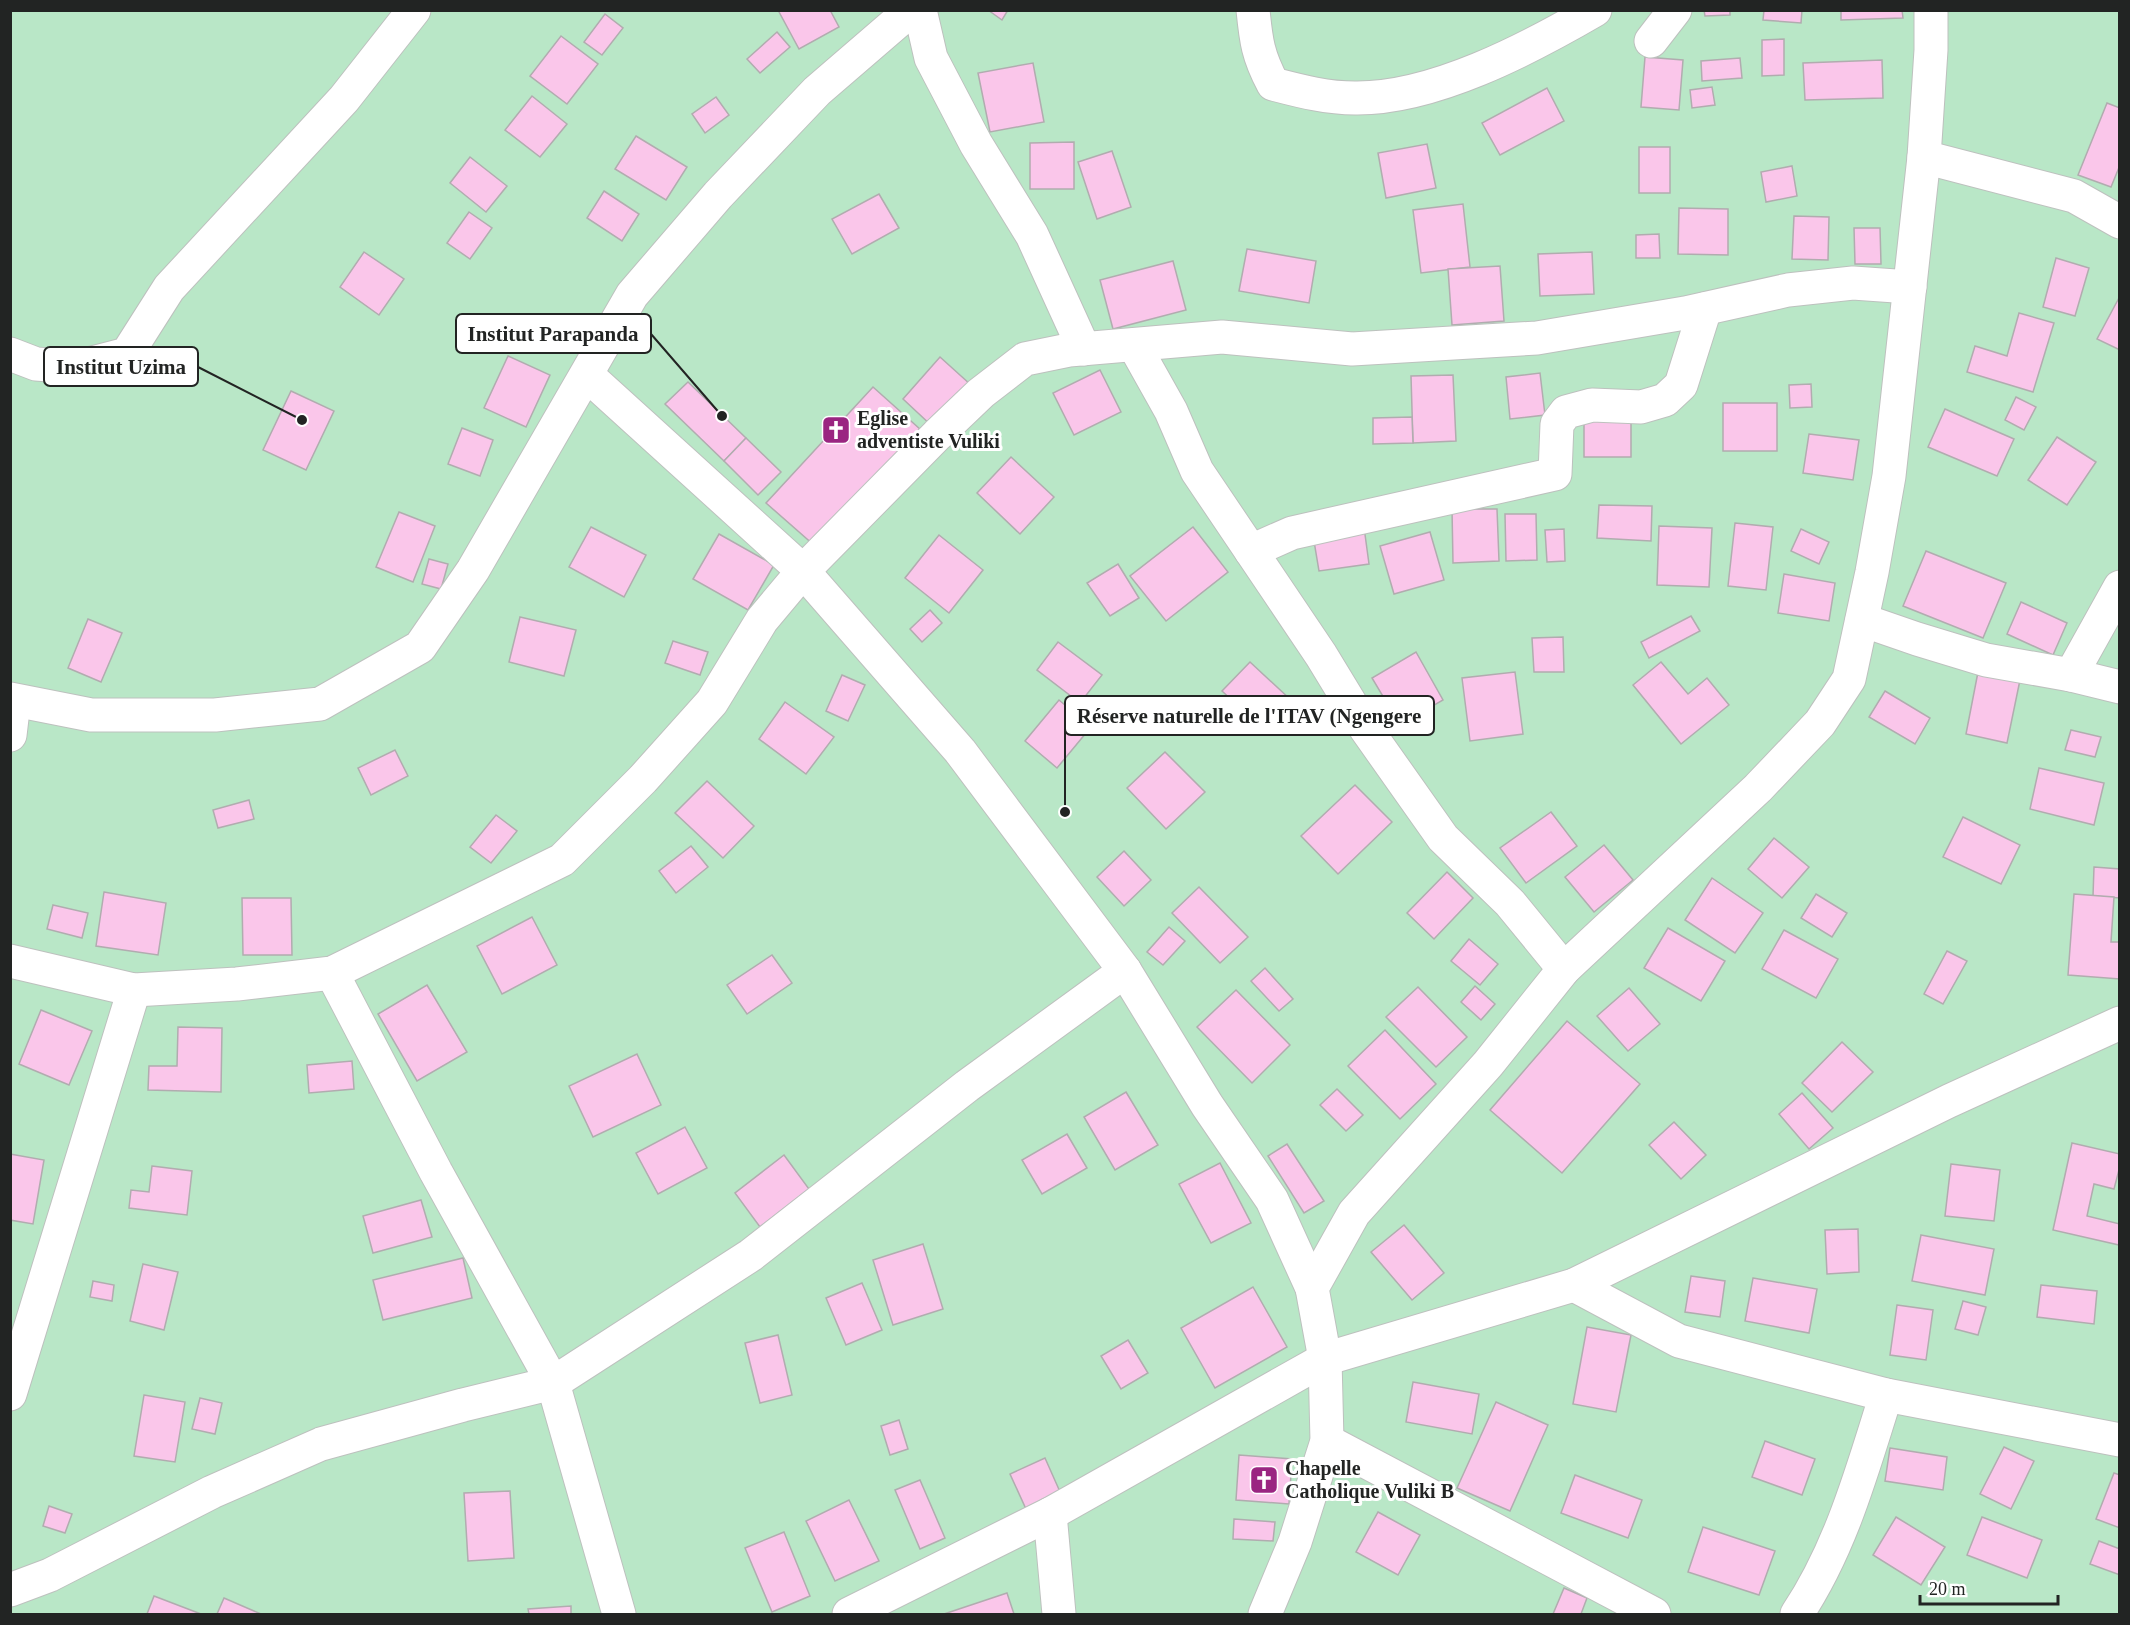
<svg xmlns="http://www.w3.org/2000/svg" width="2130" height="1625" font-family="'Times New Roman',serif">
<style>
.green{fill:#b9e7c7}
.building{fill:#fac6ea;stroke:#b1acaf;stroke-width:1.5}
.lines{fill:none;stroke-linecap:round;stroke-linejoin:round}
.minor-casing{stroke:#bdc1be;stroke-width:35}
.minor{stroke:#fff;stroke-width:33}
.labels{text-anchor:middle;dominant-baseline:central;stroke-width:6;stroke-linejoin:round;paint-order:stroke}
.poi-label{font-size:20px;font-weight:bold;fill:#222423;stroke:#fff;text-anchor:start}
.leader{fill:none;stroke:#222423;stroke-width:2}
.callout-dot{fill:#222423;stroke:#fff;stroke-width:2}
.callout{fill:#fff;stroke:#222423;stroke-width:2}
.callout-label{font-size:21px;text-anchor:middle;font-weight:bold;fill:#222423}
</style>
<rect width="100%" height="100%" fill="#f2f7f3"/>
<!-- green -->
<rect class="green" x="11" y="11" width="2108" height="1603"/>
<!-- building -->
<g class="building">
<path d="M 778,10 L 830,10 L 839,27 L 799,49 Z"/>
<path d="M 988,10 L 1008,10 L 1002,20 Z"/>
<path d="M 1704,10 L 1730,10 L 1730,15 L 1705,16 Z"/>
<path d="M 1764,10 L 1802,10 L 1801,23 L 1763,20 Z"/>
<path d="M 1841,10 L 1902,10 L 1903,18 L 1841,20 Z"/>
<path d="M 605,14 L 623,28 L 602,55 L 584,42 Z"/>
<path d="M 777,32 L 790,47 L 760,73 L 747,59 Z"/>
<path d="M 561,36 L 598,64 L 567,104 L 530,76 Z"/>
<path d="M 1784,39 L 1784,75 L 1762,76 L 1762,40 Z"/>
<path d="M 1645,57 L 1683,60 L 1679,110 L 1641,107 Z"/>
<path d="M 1740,58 L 1742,78 L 1702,81 L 1701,61 Z"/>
<path d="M 1882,60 L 1883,98 L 1805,100 L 1803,63 Z"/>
<path d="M 1033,63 L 1044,122 L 990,132 L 978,73 Z"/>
<path d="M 1712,87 L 1715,105 L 1692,108 L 1690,90 Z"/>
<path d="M 1547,88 L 1564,121 L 1500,155 L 1482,123 Z"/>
<path d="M 532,96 L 567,124 L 540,157 L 505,130 Z"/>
<path d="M 716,97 L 729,115 L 705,133 L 692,114 Z"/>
<path d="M 2107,103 L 2120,108 L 2120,165 L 2111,187 L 2078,175 Z"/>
<path d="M 636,136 L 687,167 L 666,200 L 615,169 Z"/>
<path d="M 1074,142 L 1074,189 L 1030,189 L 1030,143 Z"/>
<path d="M 1427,144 L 1436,188 L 1386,198 L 1378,153 Z"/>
<rect x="1639" y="147" width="31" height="46"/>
<path d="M 1112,151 L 1131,207 L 1097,219 L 1078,162 Z"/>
<path d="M 470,157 L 507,186 L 486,212 L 450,183 Z"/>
<path d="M 1792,166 L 1797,196 L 1766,202 L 1761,172 Z"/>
<path d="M 604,191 L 639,214 L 622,241 L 587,218 Z"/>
<path d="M 879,194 L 899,228 L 852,254 L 832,219 Z"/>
<path d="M 1463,204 L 1470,267 L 1421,273 L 1413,210 Z"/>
<path d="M 1679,208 L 1728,209 L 1728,255 L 1678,254 Z"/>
<path d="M 469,212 L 492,228 L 470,259 L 447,243 Z"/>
<path d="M 1794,216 L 1829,217 L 1828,260 L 1792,259 Z"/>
<path d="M 1854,228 L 1880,228 L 1881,264 L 1855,264 Z"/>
<path d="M 1659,234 L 1660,258 L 1636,258 L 1636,235 Z"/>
<path d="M 1247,249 L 1316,261 L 1309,303 L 1239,291 Z"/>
<path d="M 364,252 L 404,279 L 379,315 L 340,287 Z"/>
<path d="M 1592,252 L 1594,294 L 1540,296 L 1538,254 Z"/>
<path d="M 2056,258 L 2089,268 L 2075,316 L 2043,307 Z"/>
<path d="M 1173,261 L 1186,310 L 1113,329 L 1100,280 Z"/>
<path d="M 1500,266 L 1504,321 L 1452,325 L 1448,269 Z"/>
<path d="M 2120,296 L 2120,350 L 2097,339 Z"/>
<path d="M 2019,313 L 2054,323 L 2033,392 L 1967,372 L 1975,346 L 2007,356 Z"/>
<path d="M 508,356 L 550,375 L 526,427 L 484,408 Z"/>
<path d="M 940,357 L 971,385 L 933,427 L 903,399 Z"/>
<path d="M 1100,370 L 1121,412 L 1074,435 L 1053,393 Z"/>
<path d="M 1540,373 L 1545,415 L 1510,419 L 1506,377 Z"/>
<path d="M 1453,375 L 1456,441 L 1413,443 L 1411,376 Z"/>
<path d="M 688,382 L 746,438 L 724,461 L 665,404 Z"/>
<path d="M 1811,384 L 1812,407 L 1790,408 L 1789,385 Z"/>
<path d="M 873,387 L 921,430 L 815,546 L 766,503 Z"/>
<path d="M 291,391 L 334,411 L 306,470 L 263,450 Z"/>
<path d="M 2016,397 L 2036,407 L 2024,430 L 2005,420 Z"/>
<rect x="1723" y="403" width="54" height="48"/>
<path d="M 1945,409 L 2014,439 L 1997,476 L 1928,447 Z"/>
<path d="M 1631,414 L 1631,457 L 1584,457 L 1584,415 Z"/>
<path d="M 1412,417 L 1413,443 L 1373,444 L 1373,418 Z"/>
<path d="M 462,428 L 493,440 L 480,476 L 448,464 Z"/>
<path d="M 1809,434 L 1859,440 L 1853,480 L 1803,473 Z"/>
<path d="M 2057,437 L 2096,462 L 2067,505 L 2028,480 Z"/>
<path d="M 746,438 L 781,472 L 758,495 L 724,461 Z"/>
<path d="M 1011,457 L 1054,497 L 1020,534 L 977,493 Z"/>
<path d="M 1599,505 L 1652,506 L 1651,541 L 1597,538 Z"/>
<path d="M 1452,509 L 1497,509 L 1499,561 L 1453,563 Z"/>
<path d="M 399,512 L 435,526 L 413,582 L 376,567 Z"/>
<path d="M 1505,514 L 1536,514 L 1537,560 L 1506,561 Z"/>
<path d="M 1735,523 L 1773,527 L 1766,590 L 1728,586 Z"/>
<path d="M 1659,526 L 1712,528 L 1709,587 L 1657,585 Z"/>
<path d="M 591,527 L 646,555 L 624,597 L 569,567 Z"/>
<path d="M 1193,527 L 1228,572 L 1166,621 L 1130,576 Z"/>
<path d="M 1364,527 L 1369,564 L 1319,571 L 1313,535 Z"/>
<path d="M 1564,529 L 1565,561 L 1547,562 L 1545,530 Z"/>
<path d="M 1801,529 L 1829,542 L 1819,564 L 1791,551 Z"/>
<path d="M 1430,532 L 1444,580 L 1394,594 L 1380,546 Z"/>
<path d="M 719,534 L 774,565 L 748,610 L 693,579 Z"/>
<path d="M 939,535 L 983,570 L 949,613 L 905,578 Z"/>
<path d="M 1926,551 L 2006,583 L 1983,638 L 1903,606 Z"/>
<path d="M 429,559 L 448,564 L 441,589 L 422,584 Z"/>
<path d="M 1118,564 L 1139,598 L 1110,616 L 1087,583 Z"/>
<path d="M 1784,574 L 1835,583 L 1829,621 L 1778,613 Z"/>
<path d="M 2021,602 L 2067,623 L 2053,655 L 2007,634 Z"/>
<path d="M 930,610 L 942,623 L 922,642 L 910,629 Z"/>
<path d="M 1691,616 L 1700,631 L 1649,658 L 1641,642 Z"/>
<path d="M 520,617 L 576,630 L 564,676 L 509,662 Z"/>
<path d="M 88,619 L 122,633 L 101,682 L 68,668 Z"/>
<path d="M 1563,637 L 1564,672 L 1534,672 L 1532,638 Z"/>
<path d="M 673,641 L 708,652 L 700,675 L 665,663 Z"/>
<path d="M 1058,642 L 1102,675 L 1080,703 L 1037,670 Z"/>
<path d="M 1416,652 L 1443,700 L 1400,725 L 1372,678 Z"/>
<path d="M 1250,662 L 1292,701 L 1264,730 L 1222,691 Z"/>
<path d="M 1661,662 L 1688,694 L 1707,678 L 1729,705 L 1681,744 L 1633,685 Z"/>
<path d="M 1515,672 L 1523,734 L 1470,741 L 1462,678 Z"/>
<path d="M 1978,672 L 2020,680 L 2007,743 L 1966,734 Z"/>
<path d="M 842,675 L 865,685 L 848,721 L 826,711 Z"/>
<path d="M 1885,691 L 1930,718 L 1915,744 L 1869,717 Z"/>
<path d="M 1059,700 L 1091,727 L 1057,768 L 1025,741 Z"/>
<path d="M 785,702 L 834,737 L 806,774 L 759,739 Z"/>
<path d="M 2071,730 L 2101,737 L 2095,757 L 2065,750 Z"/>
<path d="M 395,750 L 408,776 L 371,795 L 358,768 Z"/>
<path d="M 1165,752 L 1205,792 L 1166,829 L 1127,788 Z"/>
<path d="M 2039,768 L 2104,783 L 2094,825 L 2030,809 Z"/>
<path d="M 707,781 L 754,826 L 723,858 L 675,813 Z"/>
<path d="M 1355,785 L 1392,822 L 1338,874 L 1301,836 Z"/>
<path d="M 249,800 L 254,819 L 218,828 L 213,810 Z"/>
<path d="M 1551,812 L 1577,846 L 1526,883 L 1500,848 Z"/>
<path d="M 496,815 L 517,831 L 491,863 L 470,847 Z"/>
<path d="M 1963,817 L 2020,845 L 2001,884 L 1943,857 Z"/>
<path d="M 1774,838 L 1809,867 L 1782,898 L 1748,869 Z"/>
<path d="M 1604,845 L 1633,880 L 1594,912 L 1565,877 Z"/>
<path d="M 691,846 L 708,867 L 676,893 L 659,871 Z"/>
<path d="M 1124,851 L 1151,880 L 1124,906 L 1097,877 Z"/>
<path d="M 2094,867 L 2120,869 L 2120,898 L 2093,896 Z"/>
<path d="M 1447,872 L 1473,898 L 1434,939 L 1407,913 Z"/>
<path d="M 1712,878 L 1763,913 L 1735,953 L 1685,920 Z"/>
<path d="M 1199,887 L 1248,937 L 1220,963 L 1172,913 Z"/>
<path d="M 104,892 L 166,903 L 158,955 L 96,946 Z"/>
<path d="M 1816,894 L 1847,913 L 1832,937 L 1801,918 Z"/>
<path d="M 2074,894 L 2114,897 L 2111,942 L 2120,942 L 2120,979 L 2068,975 Z"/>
<path d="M 242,898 L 291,898 L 292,955 L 243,955 Z"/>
<path d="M 53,905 L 88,913 L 82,938 L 47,929 Z"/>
<path d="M 532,917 L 557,965 L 502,994 L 477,946 Z"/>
<path d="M 1169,927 L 1185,941 L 1163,965 L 1147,952 Z"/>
<path d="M 1668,928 L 1725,961 L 1701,1001 L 1644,968 Z"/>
<path d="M 1784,930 L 1838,959 L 1816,998 L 1762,969 Z"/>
<path d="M 1469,939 L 1498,964 L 1480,985 L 1451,961 Z"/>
<path d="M 1947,951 L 1967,961 L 1943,1004 L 1924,994 Z"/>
<path d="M 772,955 L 792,983 L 747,1014 L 727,985 Z"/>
<path d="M 1265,968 L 1293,999 L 1279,1011 L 1251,981 Z"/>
<path d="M 427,985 L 467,1052 L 417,1081 L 378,1014 Z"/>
<path d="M 1475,986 L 1495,1004 L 1481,1020 L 1461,1002 Z"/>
<path d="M 1418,987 L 1467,1037 L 1436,1067 L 1386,1017 Z"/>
<path d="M 1629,988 L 1660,1024 L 1628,1051 L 1597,1016 Z"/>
<path d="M 1236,990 L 1290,1045 L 1252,1083 L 1197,1027 Z"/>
<path d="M 41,1010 L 92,1031 L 69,1085 L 19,1064 Z"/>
<path d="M 1567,1021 L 1640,1084 L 1562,1173 L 1490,1110 Z"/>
<path d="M 178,1027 L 222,1028 L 221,1092 L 148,1090 L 149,1066 L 177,1066 Z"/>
<path d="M 1385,1030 L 1436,1084 L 1400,1119 L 1348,1066 Z"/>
<path d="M 1842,1042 L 1873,1072 L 1832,1112 L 1802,1083 Z"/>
<path d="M 637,1054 L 661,1105 L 593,1137 L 569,1086 Z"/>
<path d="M 352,1061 L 354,1089 L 309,1093 L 307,1065 Z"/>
<path d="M 1337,1089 L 1363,1115 L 1346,1131 L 1320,1105 Z"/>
<path d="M 1126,1092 L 1158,1145 L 1115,1170 L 1084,1117 Z"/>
<path d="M 1802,1093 L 1833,1128 L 1809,1149 L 1779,1114 Z"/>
<path d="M 1674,1122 L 1706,1155 L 1681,1179 L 1649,1145 Z"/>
<path d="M 685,1127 L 707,1168 L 658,1194 L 636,1153 Z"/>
<path d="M 1067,1134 L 1087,1168 L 1042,1194 L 1022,1160 Z"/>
<path d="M 2072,1143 L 2120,1154 L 2120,1166 L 2114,1189 L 2094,1184 L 2087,1216 L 2120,1224 L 2119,1245 L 2053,1230 Z"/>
<path d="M 1287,1144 L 1324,1201 L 1304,1213 L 1268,1156 Z"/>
<path d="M 10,1154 L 44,1160 L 33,1224 L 10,1220 Z"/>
<path d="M 784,1155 L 809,1189 L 760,1227 L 735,1193 Z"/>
<path d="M 1220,1163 L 1251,1223 L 1211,1243 L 1179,1184 Z"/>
<path d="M 1951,1164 L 2000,1170 L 1994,1221 L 1945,1216 Z"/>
<path d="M 152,1166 L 192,1171 L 187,1215 L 129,1208 L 131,1190 L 149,1192 Z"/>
<path d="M 421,1200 L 432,1237 L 373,1253 L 363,1216 Z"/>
<path d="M 1404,1225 L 1444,1273 L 1412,1300 L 1371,1252 Z"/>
<path d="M 1858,1229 L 1859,1272 L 1827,1274 L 1825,1230 Z"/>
<path d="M 1921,1235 L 1994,1249 L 1985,1295 L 1912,1281 Z"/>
<path d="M 923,1244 L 943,1309 L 893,1325 L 873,1260 Z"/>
<path d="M 463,1258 L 472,1298 L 383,1320 L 373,1280 Z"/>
<path d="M 143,1264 L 178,1272 L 164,1330 L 130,1321 Z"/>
<path d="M 1691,1276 L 1725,1281 L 1720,1317 L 1685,1312 Z"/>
<path d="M 1753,1278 L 1817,1289 L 1809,1333 L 1745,1321 Z"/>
<path d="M 93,1281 L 114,1285 L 112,1301 L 90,1297 Z"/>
<path d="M 862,1283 L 882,1330 L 846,1345 L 826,1298 Z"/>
<path d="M 2041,1285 L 2097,1291 L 2094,1324 L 2037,1317 Z"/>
<path d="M 1253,1287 L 1287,1347 L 1215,1388 L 1181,1328 Z"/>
<path d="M 1963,1301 L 1986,1307 L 1978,1335 L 1955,1329 Z"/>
<path d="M 1897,1305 L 1933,1310 L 1926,1360 L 1890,1355 Z"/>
<path d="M 1587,1327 L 1631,1335 L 1616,1412 L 1573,1404 Z"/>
<path d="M 778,1335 L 792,1395 L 760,1403 L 745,1343 Z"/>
<path d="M 1128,1340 L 1148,1373 L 1121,1389 L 1101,1356 Z"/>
<path d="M 1413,1382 L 1479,1394 L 1472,1434 L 1406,1422 Z"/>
<path d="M 144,1395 L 185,1402 L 175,1462 L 134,1456 Z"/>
<path d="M 200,1398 L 222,1403 L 215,1434 L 192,1429 Z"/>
<path d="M 1496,1402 L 1548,1425 L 1510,1511 L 1457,1488 Z"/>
<path d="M 899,1420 L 908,1449 L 890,1455 L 881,1426 Z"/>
<path d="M 1765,1441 L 1815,1459 L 1802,1495 L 1752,1477 Z"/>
<path d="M 2004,1447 L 2034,1461 L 2011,1509 L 1980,1494 Z"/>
<path d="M 1890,1448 L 1947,1457 L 1943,1490 L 1885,1481 Z"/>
<path d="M 1239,1455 L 1292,1459 L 1289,1504 L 1236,1500 Z"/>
<path d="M 1045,1458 L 1061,1494 L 1026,1509 L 1010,1474 Z"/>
<path d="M 2114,1473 L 2120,1475 L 2120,1528 L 2096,1519 Z"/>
<path d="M 1575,1475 L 1642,1500 L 1628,1538 L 1561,1513 Z"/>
<path d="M 920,1480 L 945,1538 L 920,1549 L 895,1490 Z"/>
<path d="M 510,1491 L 514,1558 L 468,1561 L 464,1493 Z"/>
<path d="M 849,1500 L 879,1561 L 835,1581 L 806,1521 Z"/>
<path d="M 49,1506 L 72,1514 L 65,1533 L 43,1526 Z"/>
<path d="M 1378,1512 L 1420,1535 L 1398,1575 L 1356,1552 Z"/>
<path d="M 1896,1517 L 1945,1547 L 1921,1585 L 1873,1555 Z"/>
<path d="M 1982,1517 L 2042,1540 L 2027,1578 L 1967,1555 Z"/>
<path d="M 1234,1519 L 1275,1522 L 1273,1541 L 1233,1539 Z"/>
<path d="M 1703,1527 L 1775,1551 L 1759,1595 L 1688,1572 Z"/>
<path d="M 784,1532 L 810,1596 L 772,1612 L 745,1548 Z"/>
<path d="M 2099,1541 L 2120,1549 L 2120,1575 L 2090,1564 Z"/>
<path d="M 1564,1588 L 1587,1598 L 1581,1614 L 1553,1614 Z"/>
<path d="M 1007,1593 L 1014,1614 L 944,1614 Z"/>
<path d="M 154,1596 L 201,1614 L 147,1614 Z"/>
<path d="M 224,1598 L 261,1614 L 217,1614 Z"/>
<path d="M 571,1606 L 571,1614 L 529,1614 L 528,1609 Z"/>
</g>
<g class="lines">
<!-- minor casing -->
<g class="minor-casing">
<g id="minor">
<path d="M 920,10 L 931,58 L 976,144 L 1032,235 L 1084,349"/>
<path d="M 1253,10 C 1256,41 1258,56 1273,84 C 1300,91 1326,98 1355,98 C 1433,99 1528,49 1595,10"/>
<path d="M 1651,41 L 1675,10"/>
<path d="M 1924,157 L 2074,196 L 2120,222"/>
<path d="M 1134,345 L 1171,411 L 1197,471 L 1321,655 L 1366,729 L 1443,838 L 1510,903 L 1564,969"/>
<path d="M 10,354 L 36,364 L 77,367 L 127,354 L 169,288 L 344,99 L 414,10"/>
<path d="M 587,375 L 803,571 L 960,751 L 1125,971 L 1207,1105 L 1272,1200 L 1312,1288"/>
<path d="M 1251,551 L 1292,533 L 1555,474 L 1557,424 L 1566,412 L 1592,405 L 1641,407 L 1665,400 L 1681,385 L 1705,309"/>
<path d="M 1862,620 L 1917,639 L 1986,660 L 2071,675 L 2120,687"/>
<path d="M 2071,675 L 2120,587"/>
<path d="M 10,699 L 91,715 L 215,715 L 320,704 L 420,647 L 473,570 L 632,295 L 718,195 L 817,91 L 911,10"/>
<path d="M 10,735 L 14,701"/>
<path d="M 10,961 L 134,990 L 237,984 L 332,973 L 562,860 L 643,779 L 712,702 L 762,620 L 803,571 L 937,435 L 981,393 L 1025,359 L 1069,350 L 1222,337 L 1352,349 L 1537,338 L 1685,313 L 1788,290 L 1853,283 L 1910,287"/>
<path d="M 332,973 L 436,1172 L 553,1383 L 619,1614"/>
<path d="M 1574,1285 L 1679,1341 L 1886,1395 L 2120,1440"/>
<path d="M 10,1394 L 134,990"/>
<path d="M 1327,1441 L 1654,1614"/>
<path d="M 1050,1514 L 1059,1614"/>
<path d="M 10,1590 L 50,1575 L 212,1492 L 321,1444 L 463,1405 L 553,1383 L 751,1255 L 967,1086 L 1125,971"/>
<path d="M 849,1614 L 1050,1514 L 1325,1359 L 1574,1285 L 1949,1101 L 2120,1023"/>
<path d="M 1265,1614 L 1295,1542 L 1327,1441 L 1325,1359 L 1312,1288 L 1354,1213 L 1488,1064 L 1564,969 L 1758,788 L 1820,723 L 1849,679 L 1872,572 L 1889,476 L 1924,157 L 1931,50 L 1931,10"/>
<path d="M 1797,1614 C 1841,1548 1862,1471 1886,1395"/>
</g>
</g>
<!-- minor -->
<use href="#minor" class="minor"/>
</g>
<!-- icons -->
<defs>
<g id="church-square" transform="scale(1.5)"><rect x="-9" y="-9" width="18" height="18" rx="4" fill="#9a2581" stroke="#fff"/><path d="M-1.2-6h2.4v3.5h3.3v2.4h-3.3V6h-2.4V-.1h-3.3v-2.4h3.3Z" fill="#fff"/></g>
</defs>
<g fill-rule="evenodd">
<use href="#church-square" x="836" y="430"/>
<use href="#church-square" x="1264" y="1480"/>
</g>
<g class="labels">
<!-- poi labels -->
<g class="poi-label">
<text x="857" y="418">Eglise<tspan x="857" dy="23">adventiste Vuliki</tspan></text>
<text x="1285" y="1468">Chapelle<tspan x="1285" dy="23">Catholique Vuliki B</tspan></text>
</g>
</g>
<!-- callouts -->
<path class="leader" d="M722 416L651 334M302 420L198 367M1065 812L1065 716"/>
<g class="callout-dot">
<circle cx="722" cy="416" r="6"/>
<circle cx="302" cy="420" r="6"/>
<circle cx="1065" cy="812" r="6"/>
</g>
<g class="callout">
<rect x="456" y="314" width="195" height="39" rx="6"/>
<rect x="44" y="347" width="154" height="39" rx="6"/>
<rect x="1065" y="696" width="369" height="39" rx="6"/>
</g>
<g class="callout-label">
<text x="553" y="341">Institut Parapanda</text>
<text x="121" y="374">Institut Uzima</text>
<text x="1249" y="723">Réserve naturelle de l'ITAV (Ngengere</text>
</g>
<!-- border -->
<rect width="2130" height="1625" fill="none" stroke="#222423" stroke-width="24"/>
<!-- scale -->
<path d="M1920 1595v9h138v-9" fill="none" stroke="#222423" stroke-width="3"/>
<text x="1929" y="1595" font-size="18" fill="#222423" stroke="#ffffff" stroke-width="4.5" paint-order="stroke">20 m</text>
</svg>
